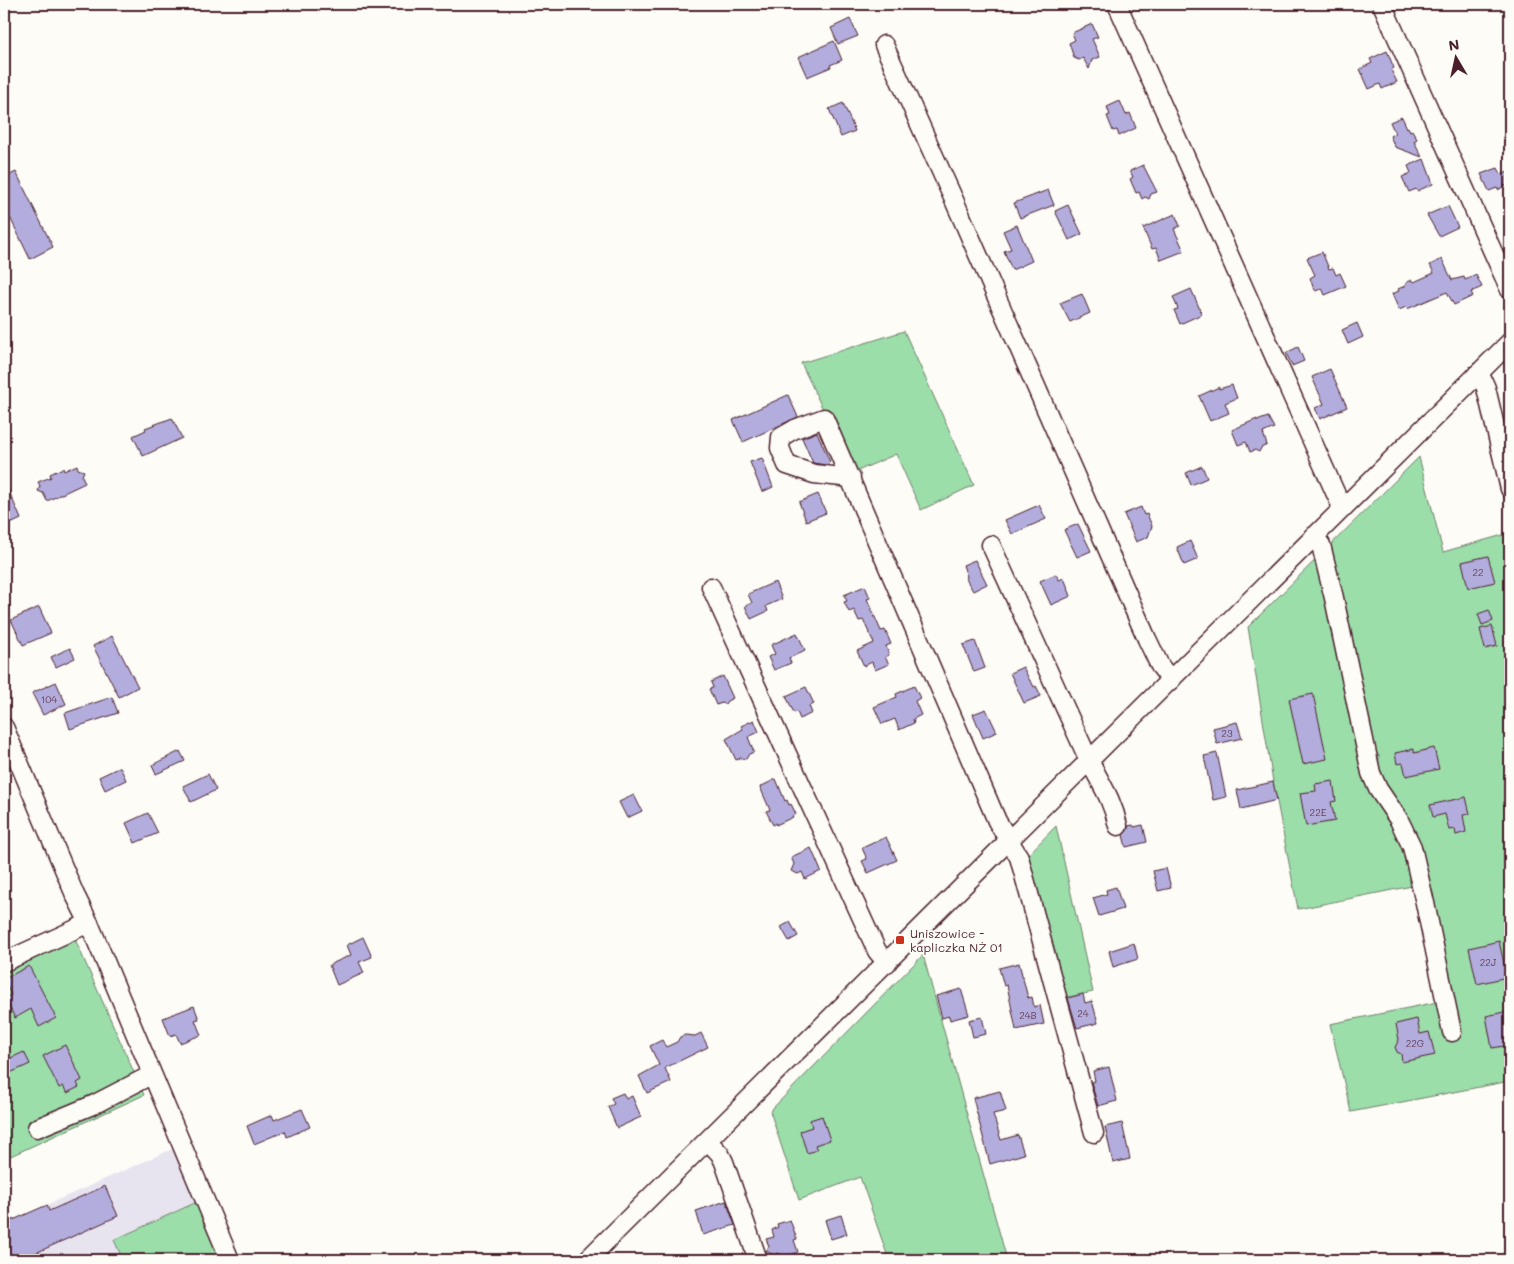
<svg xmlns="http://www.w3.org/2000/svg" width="1514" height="1264" font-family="Mali,sans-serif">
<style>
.built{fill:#e7e4f0}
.green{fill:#9bdeaa;stroke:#727e6a}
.building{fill:#b3adde;stroke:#4a1f2b}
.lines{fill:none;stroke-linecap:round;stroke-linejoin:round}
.minor-casing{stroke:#4a1f2b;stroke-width:21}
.minor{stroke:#fdfcf7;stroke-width:18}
.poi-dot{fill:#c8321e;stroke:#fdfcf7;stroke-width:2}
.labels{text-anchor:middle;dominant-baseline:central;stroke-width:4;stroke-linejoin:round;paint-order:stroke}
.number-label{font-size:10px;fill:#644258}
.poi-label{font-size:12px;fill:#4a1f2b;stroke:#fdfcf7;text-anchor:start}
</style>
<rect width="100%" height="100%" fill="#fdfcf7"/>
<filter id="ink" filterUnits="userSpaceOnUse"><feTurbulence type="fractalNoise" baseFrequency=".02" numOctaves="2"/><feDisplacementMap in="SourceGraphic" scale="10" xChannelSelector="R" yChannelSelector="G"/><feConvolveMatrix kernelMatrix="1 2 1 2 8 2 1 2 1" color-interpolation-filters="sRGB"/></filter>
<g filter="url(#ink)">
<!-- built -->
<path class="built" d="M 181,1145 L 203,1198 L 114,1240 L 123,1260 L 4,1260 L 4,1224 Z"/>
<!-- green -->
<g class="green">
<path d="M 904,331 L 974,485 L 921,510 L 896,454 L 853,473 L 801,363 Z"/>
<path d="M 1419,457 L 1443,552 L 1510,533 L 1510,1081 L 1351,1112 L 1330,1024 L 1452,999 L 1431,901 L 1378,789 L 1379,755 L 1364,758 L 1398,837 L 1412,886 L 1298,909 L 1272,776 L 1248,627 Z"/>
<path d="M 1056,826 L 1093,992 L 1054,1000 L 1020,863 Z"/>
<path d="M 74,937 L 144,1095 L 4,1159 L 4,969 Z"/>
<path d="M 923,955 L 1007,1260 L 889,1260 L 860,1177 L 799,1200 L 770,1111 Z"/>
<path d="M 201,1200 L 227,1260 L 123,1260 L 114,1240 Z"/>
</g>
<!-- building -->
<g class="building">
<path d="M 850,19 L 858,36 L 838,44 L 831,28 Z"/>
<path d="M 1092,24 L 1098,37 L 1092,39 L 1100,57 L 1092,60 L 1089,69 L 1083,58 L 1079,60 L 1074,58 L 1069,43 L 1075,40 L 1072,33 Z"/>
<path d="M 834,41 L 842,60 L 830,65 L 831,67 L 807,77 L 798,57 Z"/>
<path d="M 1387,51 L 1394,68 L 1391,70 L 1397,82 L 1382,89 L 1380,84 L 1369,89 L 1360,69 L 1372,63 L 1370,59 Z"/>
<path d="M 1120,101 L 1126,115 L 1130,113 L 1136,128 L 1119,136 L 1117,130 L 1113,131 L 1107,116 L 1110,115 L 1107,107 Z"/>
<path d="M 843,103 L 855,131 L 841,137 L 829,109 Z"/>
<path d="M 1402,117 L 1407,128 L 1408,127 L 1410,131 L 1412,130 L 1417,139 L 1414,141 L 1422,157 L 1395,147 L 1390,136 L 1395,133 L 1390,122 Z"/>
<path d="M 1424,159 L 1433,184 L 1417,191 L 1416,189 L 1409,192 L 1402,177 L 1411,173 L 1408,166 Z"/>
<path d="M 1143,165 L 1157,192 L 1151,194 L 1149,199 L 1145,197 L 1142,199 L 1139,192 L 1136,193 L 1130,179 L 1133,177 L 1130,171 Z"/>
<path d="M 1498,168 L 1501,174 L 1508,171 L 1510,177 L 1510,183 L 1498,190 L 1497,188 L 1489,191 L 1481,174 Z"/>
<path d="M 16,172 L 53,247 L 30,259 L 4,205 L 4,178 Z"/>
<path d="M 1048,190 L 1054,205 L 1020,218 L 1014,203 Z"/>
<path d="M 1068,205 L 1082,234 L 1069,240 L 1055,211 Z"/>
<path d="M 1448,206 L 1458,227 L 1439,236 L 1427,215 Z"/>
<path d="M 1175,214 L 1180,226 L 1174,229 L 1184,251 L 1161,260 L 1156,248 L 1152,249 L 1143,228 Z"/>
<path d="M 1017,225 L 1032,261 L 1012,270 L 1004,251 L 1011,249 L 1003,231 Z"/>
<path d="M 1322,252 L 1329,269 L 1333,268 L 1336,275 L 1340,273 L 1346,286 L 1325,295 L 1322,288 L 1316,291 L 1313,287 L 1310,278 L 1315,275 L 1307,258 Z"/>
<path d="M 1442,259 L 1452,280 L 1464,277 L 1465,280 L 1476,275 L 1482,287 L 1471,292 L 1473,296 L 1454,305 L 1447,292 L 1407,309 L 1406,307 L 1399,310 L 1392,294 L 1399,291 L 1398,289 L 1405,286 L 1406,283 L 1411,280 L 1414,282 L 1434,273 L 1430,265 Z"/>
<path d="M 1191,289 L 1202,314 L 1180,324 L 1174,310 L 1178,309 L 1173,297 Z"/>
<path d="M 1082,294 L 1090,313 L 1070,322 L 1060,303 Z"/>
<path d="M 1357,323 L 1363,337 L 1348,344 L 1342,330 Z"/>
<path d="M 1298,347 L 1304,361 L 1292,366 L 1286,353 Z"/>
<path d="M 1330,369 L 1347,407 L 1320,419 L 1315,408 L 1324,404 L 1312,377 Z"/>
<path d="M 1232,385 L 1237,398 L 1225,403 L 1229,413 L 1210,421 L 1199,396 L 1219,387 L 1219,389 Z"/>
<path d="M 788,395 L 798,417 L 743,442 L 733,420 Z"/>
<path d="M 1268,417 L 1274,428 L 1263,433 L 1267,445 L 1261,448 L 1259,452 L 1255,450 L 1250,452 L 1246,442 L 1238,445 L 1232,430 L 1257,419 L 1257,421 Z"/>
<path d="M 172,418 L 182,438 L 143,456 L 133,436 L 146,430 L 145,428 Z"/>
<path d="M 817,432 L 830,462 L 826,465 L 813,463 L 802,438 Z"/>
<path d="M 762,458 L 773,487 L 762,492 L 750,462 Z"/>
<path d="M 77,465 L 78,469 L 84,471 L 82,476 L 85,483 L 47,501 L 43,493 L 38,491 L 40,486 L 38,482 L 51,477 L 50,474 L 63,468 L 64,471 Z"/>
<path d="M 1202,466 L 1207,478 L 1191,485 L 1186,473 Z"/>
<path d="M 4,480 L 21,519 L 4,527 Z"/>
<path d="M 818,494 L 826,513 L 806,521 L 799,502 Z"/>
<path d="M 1039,505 L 1046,519 L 1012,534 L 1005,520 Z"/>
<path d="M 1141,507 L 1144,515 L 1147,514 L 1152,526 L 1148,537 L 1136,542 L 1124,514 Z"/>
<path d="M 1078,524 L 1091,551 L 1077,557 L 1064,530 Z"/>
<path d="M 1190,541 L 1198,559 L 1184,565 L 1177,547 Z"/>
<path d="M 1488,556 L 1495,582 L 1468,588 L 1462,562 Z"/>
<path d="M 975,560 L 987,584 L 973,591 L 966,579 L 967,577 L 963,565 Z"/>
<path d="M 1056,574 L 1059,580 L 1064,578 L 1071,596 L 1051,605 L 1040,581 Z"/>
<path d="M 775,582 L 782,599 L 766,606 L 768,611 L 751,619 L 745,606 L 752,603 L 748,594 Z"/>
<path d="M 865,586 L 870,598 L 867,599 L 881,631 L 885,630 L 891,644 L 886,646 L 889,655 L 885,657 L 889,664 L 875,670 L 872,662 L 864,666 L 857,651 L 874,643 L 863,620 L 859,621 L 854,610 L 849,612 L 844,602 L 847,601 L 844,595 Z"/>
<path d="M 39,607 L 51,633 L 23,645 L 11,620 Z"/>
<path d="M 1489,610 L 1493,621 L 1482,625 L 1478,614 Z"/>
<path d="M 1492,626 L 1497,646 L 1485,649 L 1480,629 Z"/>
<path d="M 797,633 L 805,650 L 789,658 L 791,663 L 774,670 L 768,657 L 775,654 L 771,645 Z"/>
<path d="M 112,636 L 138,687 L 119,697 L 93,646 Z"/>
<path d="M 975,641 L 985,668 L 974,672 L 963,645 Z"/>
<path d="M 70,648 L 75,658 L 56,667 L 51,657 Z"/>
<path d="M 1023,667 L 1030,681 L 1031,681 L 1034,687 L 1036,686 L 1041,696 L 1024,703 L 1010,673 Z"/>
<path d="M 723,676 L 733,698 L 727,701 L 725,704 L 722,703 L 716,705 L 709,689 L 713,688 L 711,682 Z"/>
<path d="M 56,682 L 66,704 L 43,715 L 32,693 Z"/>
<path d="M 914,686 L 920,698 L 915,701 L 921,715 L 913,719 L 914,723 L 899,730 L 895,719 L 882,724 L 874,707 L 897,697 L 896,694 Z"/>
<path d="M 806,687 L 814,704 L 809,706 L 812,713 L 800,719 L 797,712 L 794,713 L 786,696 Z"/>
<path d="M 1313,694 L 1327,759 L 1303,764 L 1289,699 Z"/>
<path d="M 112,697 L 118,713 L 70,729 L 65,713 Z"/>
<path d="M 986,709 L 997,732 L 983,738 L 973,714 Z"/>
<path d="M 754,720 L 759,732 L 748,737 L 754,752 L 749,754 L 746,759 L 741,758 L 736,760 L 726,739 L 743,729 L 741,726 Z"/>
<path d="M 1237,722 L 1242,738 L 1217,744 L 1213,728 Z"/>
<path d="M 1434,748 L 1439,769 L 1406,776 L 1403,763 L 1397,764 L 1395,753 L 1414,749 L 1414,753 Z"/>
<path d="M 180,751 L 185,761 L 156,774 L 152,765 Z"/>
<path d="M 1217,753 L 1226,797 L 1213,800 L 1204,756 Z"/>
<path d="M 120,767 L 126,780 L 105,790 L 99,777 Z"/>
<path d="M 208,774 L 216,790 L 191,802 L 183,786 Z"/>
<path d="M 776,779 L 785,801 L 787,800 L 789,805 L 791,804 L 796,814 L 792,816 L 793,817 L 776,825 L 776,823 L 773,825 L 766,811 L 770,810 L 760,787 Z"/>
<path d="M 1333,781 L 1336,801 L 1331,802 L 1335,821 L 1306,826 L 1300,793 L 1316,791 L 1315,784 Z"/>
<path d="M 1273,782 L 1277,800 L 1241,809 L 1237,790 Z"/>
<path d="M 634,795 L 642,811 L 627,818 L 619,802 Z"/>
<path d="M 1466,797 L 1470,814 L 1463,815 L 1466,832 L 1456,835 L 1455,829 L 1449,830 L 1445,814 L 1433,817 L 1430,805 Z"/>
<path d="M 148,813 L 158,833 L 135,843 L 126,823 Z"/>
<path d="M 1133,825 L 1134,827 L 1143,825 L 1147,842 L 1126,847 L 1123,835 L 1128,829 L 1128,826 Z"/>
<path d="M 886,837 L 897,860 L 868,873 L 862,861 L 867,859 L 862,848 Z"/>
<path d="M 811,848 L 821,871 L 805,879 L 802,872 L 798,874 L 791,871 L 794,864 L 791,857 Z"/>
<path d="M 1166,868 L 1171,888 L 1158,891 L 1153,871 Z"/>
<path d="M 1116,887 L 1123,909 L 1099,916 L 1093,898 L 1107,894 L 1106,890 Z"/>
<path d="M 790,922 L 798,936 L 789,941 L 781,927 Z"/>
<path d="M 363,937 L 372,957 L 359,962 L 364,973 L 337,985 L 329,965 L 351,955 L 347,945 Z"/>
<path d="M 1499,941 L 1507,977 L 1477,984 L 1469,948 Z"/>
<path d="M 1134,943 L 1138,959 L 1113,967 L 1109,951 Z"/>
<path d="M 1019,963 L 1028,998 L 1032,997 L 1034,1007 L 1040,1005 L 1044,1024 L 1016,1030 L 1007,985 L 1004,986 L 999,968 Z"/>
<path d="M 29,966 L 56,1018 L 39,1027 L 31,1009 L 15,1018 L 5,998 L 11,995 L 4,979 Z"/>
<path d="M 961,989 L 969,1015 L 950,1020 L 949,1016 L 942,1018 L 936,996 Z"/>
<path d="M 1083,994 L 1085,1003 L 1092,1001 L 1098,1023 L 1077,1028 L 1068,998 Z"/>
<path d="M 194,1006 L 199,1019 L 195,1020 L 201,1035 L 180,1043 L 176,1034 L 170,1036 L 163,1018 Z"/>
<path d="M 1510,1011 L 1510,1045 L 1492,1048 L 1486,1016 Z"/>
<path d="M 982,1017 L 986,1034 L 973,1037 L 969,1020 Z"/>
<path d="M 1417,1019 L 1420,1034 L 1429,1032 L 1435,1055 L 1402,1062 L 1401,1054 L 1397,1052 L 1395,1047 L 1399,1040 L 1396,1024 Z"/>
<path d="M 701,1033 L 708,1047 L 665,1068 L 671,1082 L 647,1093 L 639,1076 L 659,1065 L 650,1046 L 662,1040 L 666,1047 L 677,1042 L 680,1037 L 685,1035 L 695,1036 Z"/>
<path d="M 65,1045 L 82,1080 L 77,1083 L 79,1087 L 67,1093 L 63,1086 L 59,1088 L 43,1056 Z"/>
<path d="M 24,1052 L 30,1064 L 10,1073 L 4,1061 Z"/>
<path d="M 1109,1067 L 1117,1101 L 1098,1106 L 1091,1082 L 1095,1081 L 1093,1071 Z"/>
<path d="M 1000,1091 L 1006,1111 L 993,1114 L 1001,1140 L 1018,1135 L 1024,1154 L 990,1164 L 973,1098 Z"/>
<path d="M 623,1093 L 626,1099 L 632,1096 L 641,1117 L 617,1128 L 608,1107 L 614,1104 L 611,1098 Z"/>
<path d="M 302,1109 L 310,1127 L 287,1137 L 285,1131 L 254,1144 L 247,1126 L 272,1115 L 274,1120 Z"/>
<path d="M 822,1116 L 830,1140 L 815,1145 L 817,1150 L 807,1153 L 800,1131 L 812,1127 L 810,1120 Z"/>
<path d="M 1122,1123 L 1130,1159 L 1113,1163 L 1105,1127 Z"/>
<path d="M 105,1186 L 118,1216 L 20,1260 L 4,1260 L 4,1224 L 47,1205 L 49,1211 Z"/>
<path d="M 726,1201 L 735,1225 L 703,1235 L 696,1211 Z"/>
<path d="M 841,1215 L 847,1234 L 831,1239 L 825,1220 Z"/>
<path d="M 790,1220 L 797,1239 L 794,1240 L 798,1252 L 781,1259 L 779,1253 L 774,1255 L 766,1251 L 769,1246 L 766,1239 L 774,1237 L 772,1230 L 778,1227 L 777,1224 Z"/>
</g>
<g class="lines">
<!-- minor casing -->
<g class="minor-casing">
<g id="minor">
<path d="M 1117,4 L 1339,501 L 1344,507"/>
<path d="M 1382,4 L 1510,290"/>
<path d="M 884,45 L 954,200 L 1147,639 L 1160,666 L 1171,680"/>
<path d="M 1477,374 L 1482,379 L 1486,388 L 1510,489"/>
<path d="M 851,478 L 814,474 L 787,465 L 780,448 L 781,437 L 795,429 L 824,418 L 997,821 L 1019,857 L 1094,1133"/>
<path d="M 1314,536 L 1321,545 L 1334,598 L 1371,773 L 1378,789 L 1399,820 L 1412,847 L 1425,903 L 1452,1032"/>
<path d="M 991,545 L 1086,754 C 1098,780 1112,797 1118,826"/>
<path d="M 711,587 L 877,951 L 887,963"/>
<path d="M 4,727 L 75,895 L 89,923 L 230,1260"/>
<path d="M 4,962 L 89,923"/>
<path d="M 37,1128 L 95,1104 L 151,1075"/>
<path d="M 708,1141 L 720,1154 L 724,1162 L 758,1260"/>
<path d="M 587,1260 L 1510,342"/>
</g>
</g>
<!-- minor -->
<use href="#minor" class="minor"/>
</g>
</g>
<!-- markers -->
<rect class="poi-dot" x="895" y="935" width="10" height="10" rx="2.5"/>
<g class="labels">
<!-- number labels -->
<g class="number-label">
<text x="1478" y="572">22</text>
<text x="49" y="699">104</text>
<text x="1227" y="733">23</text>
<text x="1318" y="812">22E</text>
<text x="1488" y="962">22J</text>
<text x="1083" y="1013">24</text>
<text x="1028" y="1015">24B</text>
<text x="1415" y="1043">22G</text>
</g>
<!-- poi labels -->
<g class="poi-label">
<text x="910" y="933">Uniszowice -<tspan x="910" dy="14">kapliczka NŻ 01</tspan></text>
</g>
</g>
<!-- margin -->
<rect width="1514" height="1264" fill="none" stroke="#fdfcf7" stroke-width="20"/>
<rect x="10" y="10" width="1494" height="1244" fill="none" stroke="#4a1f2b" stroke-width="2" filter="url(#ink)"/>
<!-- north arrow -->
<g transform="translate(1456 58) rotate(351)" stroke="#fdfcf7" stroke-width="4" paint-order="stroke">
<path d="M0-4L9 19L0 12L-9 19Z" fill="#4a1f2b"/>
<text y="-8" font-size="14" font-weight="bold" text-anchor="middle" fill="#4a1f2b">N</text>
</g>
</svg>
